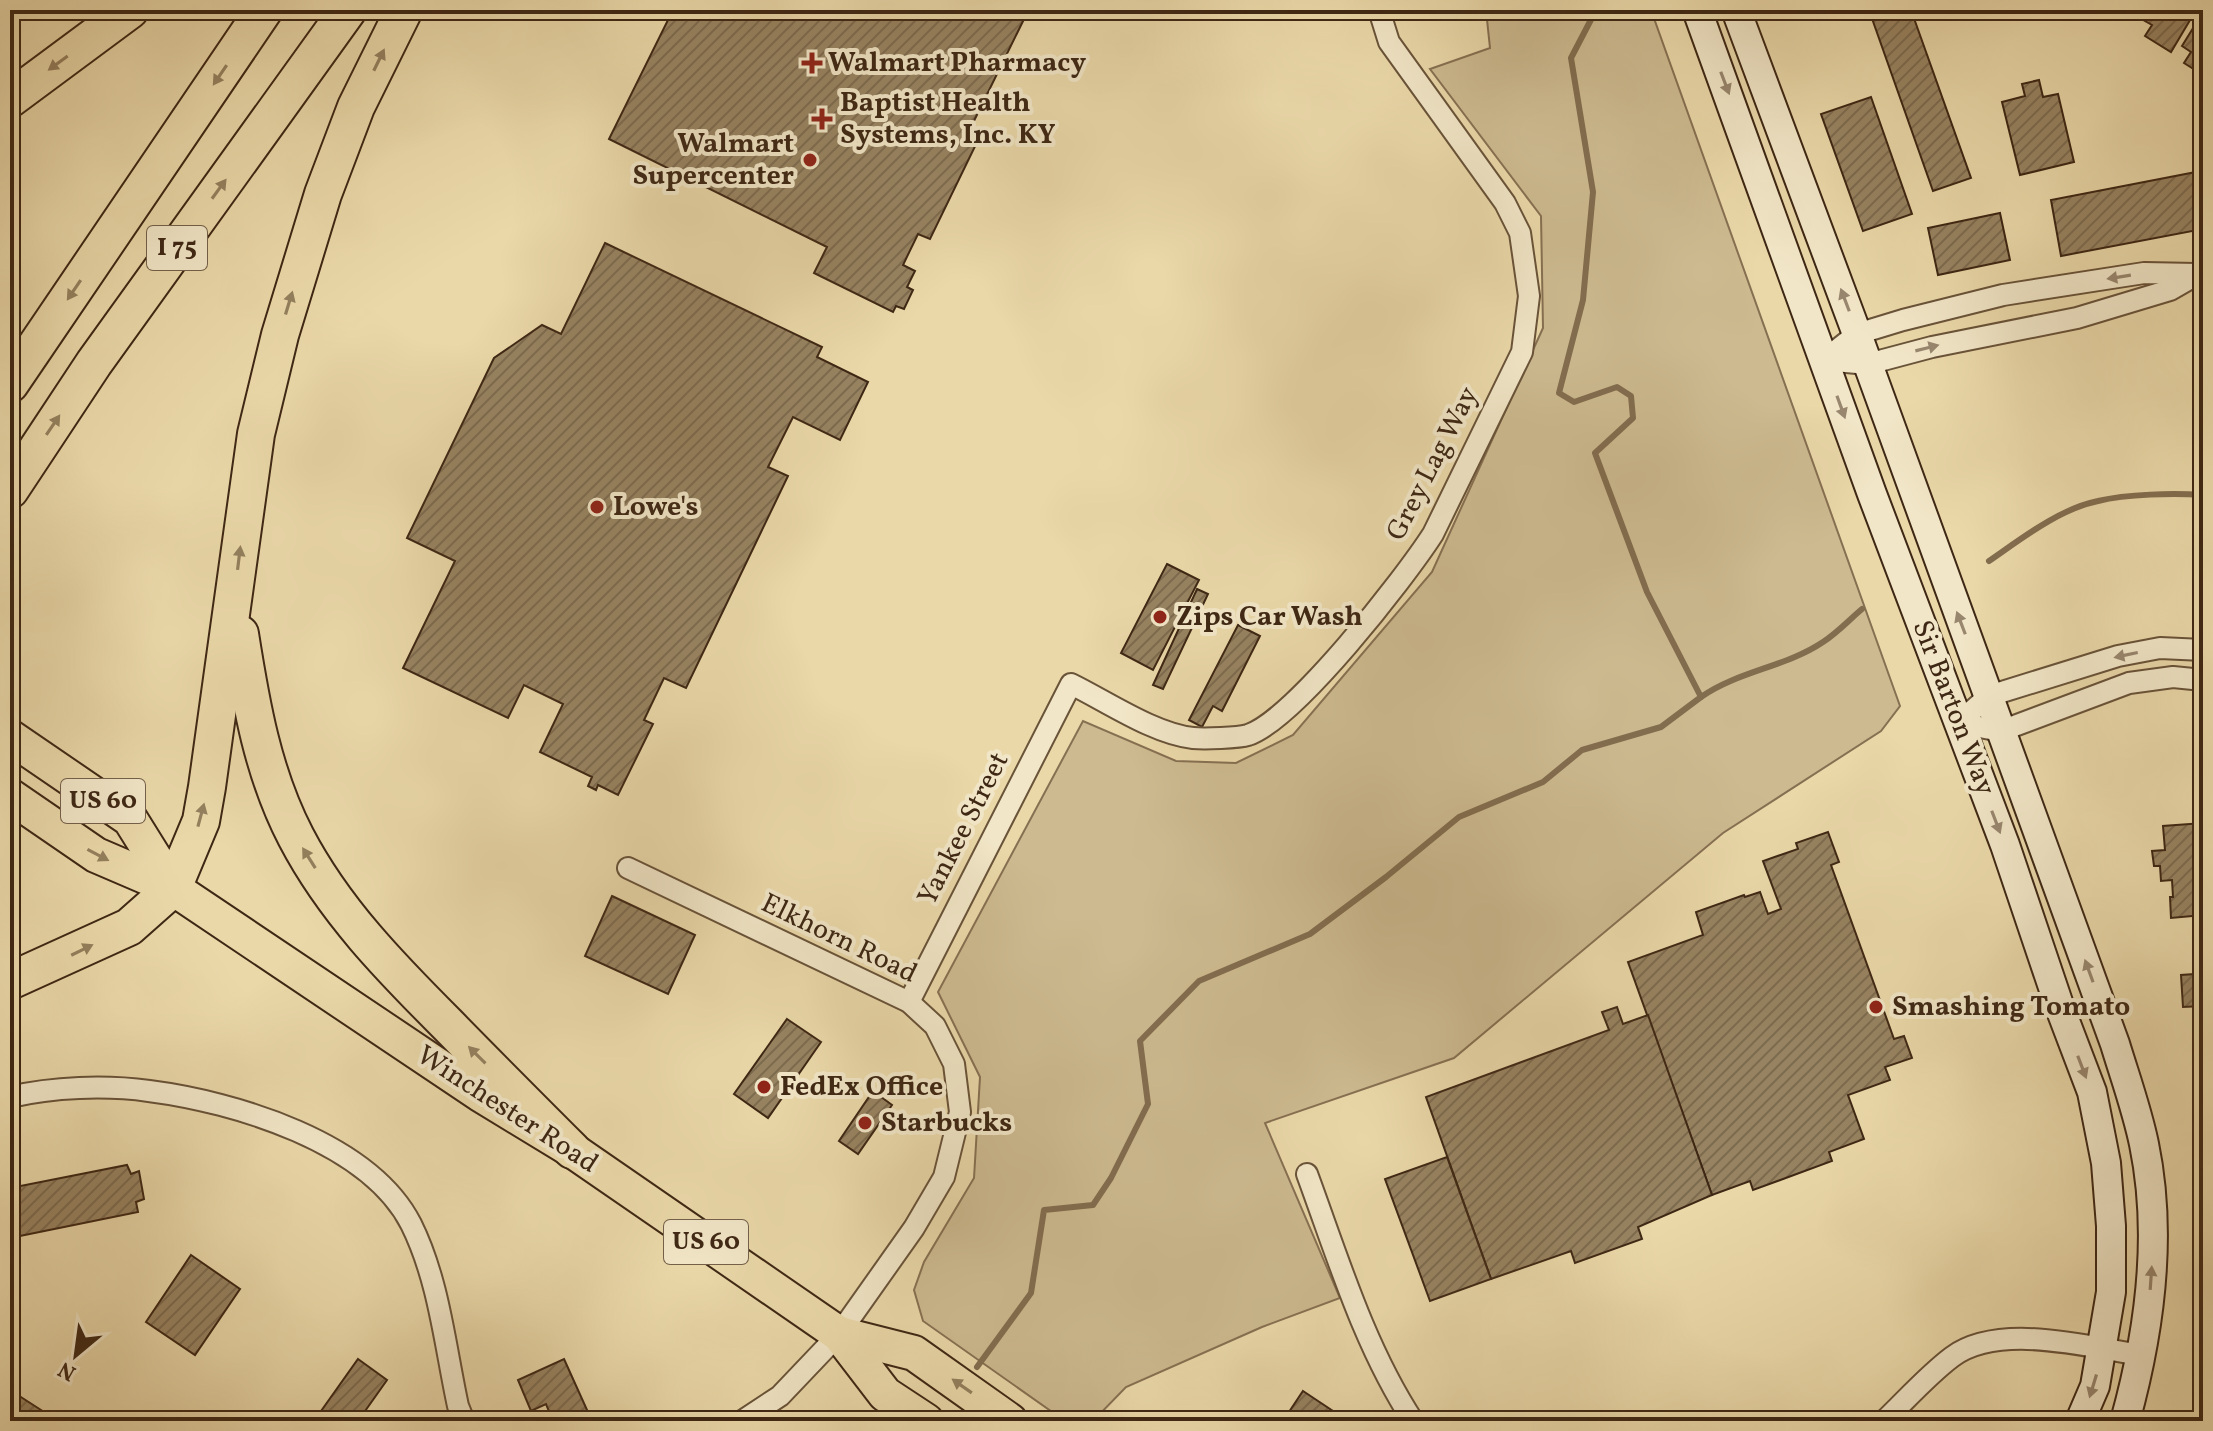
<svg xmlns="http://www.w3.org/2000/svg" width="2213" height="1431" font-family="Vollkorn,serif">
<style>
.green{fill:#cdba90;stroke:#867052;stroke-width:2}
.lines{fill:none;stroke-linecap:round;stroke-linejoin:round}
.stream{stroke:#826d4f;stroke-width:6}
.building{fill:url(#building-hatch);stroke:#3e2714;stroke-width:2}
.minor-casing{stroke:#695339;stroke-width:24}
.secondary-casing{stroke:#3e2714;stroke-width:32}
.trunk-casing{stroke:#3e2714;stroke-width:38}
.motorway-casing{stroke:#3e2714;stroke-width:40}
.minor{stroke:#f1e6c7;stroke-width:20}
.secondary{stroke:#f1e6c7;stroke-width:28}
.trunk{stroke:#ead8a9;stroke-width:34}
.motorway{stroke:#ead8a9;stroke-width:36}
.oneway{fill:#94805e}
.oneway2{fill:#98866e}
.poi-dot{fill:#8f2418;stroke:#f1e6c7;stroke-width:3}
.labels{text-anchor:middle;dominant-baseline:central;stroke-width:8;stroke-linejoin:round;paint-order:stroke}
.shield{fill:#f1e6c7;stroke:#74604a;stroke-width:2}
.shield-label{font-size:26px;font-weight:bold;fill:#3e2714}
.poi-label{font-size:28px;font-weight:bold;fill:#3e2714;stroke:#f1e6c7;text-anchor:start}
.street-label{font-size:28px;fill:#3e2714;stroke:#f1e6c7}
</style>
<defs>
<pattern id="building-hatch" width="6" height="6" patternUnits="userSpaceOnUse" patternTransform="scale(2)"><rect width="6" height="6" fill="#978361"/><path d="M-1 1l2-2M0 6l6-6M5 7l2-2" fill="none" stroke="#7d6b4f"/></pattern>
</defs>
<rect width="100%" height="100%" fill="#ead8a9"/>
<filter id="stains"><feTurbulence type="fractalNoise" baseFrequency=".0025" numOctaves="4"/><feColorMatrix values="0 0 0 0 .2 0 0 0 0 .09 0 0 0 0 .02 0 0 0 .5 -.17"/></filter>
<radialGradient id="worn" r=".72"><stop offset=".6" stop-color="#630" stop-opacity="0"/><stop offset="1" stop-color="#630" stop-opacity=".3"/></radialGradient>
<!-- green -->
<path class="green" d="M 1486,10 L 1651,10 L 1900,706 L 1881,731 L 1723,833 L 1454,1058 L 1265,1123 L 1340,1298 L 1262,1327 L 1126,1387 L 1093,1421 L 1065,1421 L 923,1321 L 914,1290 L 924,1262 L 974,1178 L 980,1077 L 938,992 L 1083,721 L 1176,761 L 1236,763 L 1293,735 L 1432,572 L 1543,328 L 1541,216 L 1430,69 L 1490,48 Z"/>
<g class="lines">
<!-- stream -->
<g class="stream">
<path d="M 1989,561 C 2021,539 2059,509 2098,501 C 2127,494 2173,493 2203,495"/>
<path d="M 1701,697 C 1738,671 1786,667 1823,642 C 1837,633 1849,620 1862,609"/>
<path d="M 977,1367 L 1031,1293 L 1044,1210 L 1093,1205 L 1111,1178 L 1148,1104 L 1140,1041 L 1199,981 L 1310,934 L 1386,877 L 1459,817 L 1543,782 L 1582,750 L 1661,727 L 1701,697 L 1647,592 L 1595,453 L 1633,418 L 1631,396 L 1617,387 L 1574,402 L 1559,393 L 1583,300 L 1593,192 L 1571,58 L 1596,10"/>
</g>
</g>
<!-- building -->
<g class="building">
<path d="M 654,10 L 1044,10 L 1039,19 L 1027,13 L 970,129 L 981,134 L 930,239 L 918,234 L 903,265 L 915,271 L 907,287 L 913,290 L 904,309 L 896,306 L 893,312 L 814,273 L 827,247 L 609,139 L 669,18 Z"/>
<path d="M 1869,10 L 1911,10 L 1971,178 L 1933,191 Z"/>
<path d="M 2140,10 L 2185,10 L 2193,15 L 2171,52 L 2145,36 L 2152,25 L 2136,16 Z"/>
<path d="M 2203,12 L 2203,75 L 2184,63 L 2191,52 L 2182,46 Z"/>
<path d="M 2039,80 L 2043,97 L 2058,94 L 2074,162 L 2020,175 L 2002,102 L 2025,96 L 2022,84 Z"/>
<path d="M 1871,97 L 1912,214 L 1863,231 L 1821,114 Z"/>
<path d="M 2196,172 L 2203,211 L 2203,229 L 2061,256 L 2051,200 Z"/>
<path d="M 2000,213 L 2010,260 L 1938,275 L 1928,228 Z"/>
<path d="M 605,243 L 822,347 L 817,357 L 868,382 L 840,440 L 793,417 L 768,467 L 788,476 L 686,688 L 664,678 L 644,720 L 653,724 L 618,795 L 598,785 L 596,790 L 588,786 L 592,777 L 540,752 L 563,704 L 524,685 L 508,718 L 403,668 L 455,561 L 407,538 L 494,358 L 542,325 L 561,334 Z"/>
<path d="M 1167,564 L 1199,580 L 1153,670 L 1121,653 Z"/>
<path d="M 1197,589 L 1208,594 L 1163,689 L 1153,685 Z"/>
<path d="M 1238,625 L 1260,636 L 1222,711 L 1213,706 L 1202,727 L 1189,720 Z"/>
<path d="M 2203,823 L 2203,915 L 2171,918 L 2170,897 L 2173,897 L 2172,880 L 2161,881 L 2160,866 L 2154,866 L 2152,851 L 2165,850 L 2163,826 Z"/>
<path d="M 1828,832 L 1839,862 L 1831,865 L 1894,1039 L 1904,1036 L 1912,1058 L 1885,1067 L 1890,1080 L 1848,1095 L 1864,1139 L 1829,1152 L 1832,1161 L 1753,1190 L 1750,1181 L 1712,1195 L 1628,962 L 1703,935 L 1696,912 L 1744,895 L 1745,897 L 1760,892 L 1768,914 L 1781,909 L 1763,861 L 1798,849 L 1796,843 Z"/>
<path d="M 612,896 L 695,935 L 668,994 L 585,956 Z"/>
<path d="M 2203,939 L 2203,1006 L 2183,1007 L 2181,975 L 2195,974 L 2193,940 Z"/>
<path d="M 1617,1007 L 1623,1024 L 1648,1015 L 1712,1195 L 1638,1227 L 1642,1239 L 1575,1263 L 1571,1251 L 1491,1279 L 1426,1097 L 1609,1030 L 1602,1012 Z"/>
<path d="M 787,1019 L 821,1042 L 768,1118 L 734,1094 Z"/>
<path d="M 873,1091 L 892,1105 L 858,1154 L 839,1141 Z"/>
<path d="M 1447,1157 L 1491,1279 L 1430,1301 L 1385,1179 Z"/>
<path d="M 2199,1161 L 2203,1161 L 2203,1220 Z"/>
<path d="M 127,1165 L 131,1174 L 139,1171 L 144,1199 L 136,1202 L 138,1212 L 10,1238 L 10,1188 Z"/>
<path d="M 191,1255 L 240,1289 L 195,1355 L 146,1322 Z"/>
<path d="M 358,1359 L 387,1380 L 358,1421 L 314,1421 Z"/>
<path d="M 564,1359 L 592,1421 L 553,1421 L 546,1404 L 531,1411 L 518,1380 Z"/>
<path d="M 10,1390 L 58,1421 L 10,1421 Z"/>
<path d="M 1303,1391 L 1348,1421 L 1283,1421 Z"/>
</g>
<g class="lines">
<!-- minor casing -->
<g class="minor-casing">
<g id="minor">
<path d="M 1824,360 L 1868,364 L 1932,347 L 2077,318 L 2170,290 L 2203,271"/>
<path d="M 1824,360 L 1857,334 L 1903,320 L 2003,295 L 2144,273 L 2197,274"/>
<path d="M 1958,723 L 1989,696 L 2118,656 L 2160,648 L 2203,650"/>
<path d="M 1958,723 L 2001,731 L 2129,683 L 2173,677 L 2203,680"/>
<path d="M 628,868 L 909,1002 L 935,1026 L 954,1064 L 960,1112 L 944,1177 L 914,1228 L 839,1334 L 780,1396 L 742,1421"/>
<path d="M 909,1002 L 1071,684 C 1106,701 1154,734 1193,738 C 1204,739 1238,738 1248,735 C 1295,719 1404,579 1433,534 L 1522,352 L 1529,296 L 1520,233 L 1505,203 L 1389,42 L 1379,10"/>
<path d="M 10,1097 C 53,1087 105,1085 149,1091 C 235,1102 369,1142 411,1224 C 439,1280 445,1346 458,1406 L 464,1421"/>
<path d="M 1307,1174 C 1338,1258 1364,1346 1413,1421"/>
<path d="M 1884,1421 C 1906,1400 1928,1375 1952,1357 C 1999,1322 2088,1347 2141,1355"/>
</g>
</g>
<!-- secondary casing -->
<g class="secondary-casing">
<g id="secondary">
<path d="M 1697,10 L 1872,494 L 2005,845 L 2060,1008 L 2092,1092 L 2106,1163 L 2111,1226 L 2111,1292 L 2095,1386 L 2080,1421"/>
<path d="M 1736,10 L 1857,334 L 2115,1044 C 2125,1077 2137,1110 2144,1144 C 2163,1236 2150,1331 2125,1421"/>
</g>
</g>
<!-- trunk casing -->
<g class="trunk-casing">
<g id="trunk">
<path d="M 10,737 L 130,819 L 173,888"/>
<path d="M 10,796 L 96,855 L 173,888 L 480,1094 L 572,1150 L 839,1334 L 885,1394 L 926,1421"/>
<path d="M 839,1334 L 914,1353 L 1010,1421"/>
</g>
</g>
<!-- motorway casing -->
<g class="motorway-casing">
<g id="motorway">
<path d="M 10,99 L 130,10"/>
<path d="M 10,384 L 264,10"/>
<path d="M 10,490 L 94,363 L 348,10"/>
<path d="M 240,634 C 251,704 263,774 296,837 C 334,910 391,968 448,1025 C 489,1067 530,1108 572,1150"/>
<path d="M 10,981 L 129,927 L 173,888 L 201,821 L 207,787 L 256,434 L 280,335 L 323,194 L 356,107 L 404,10"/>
</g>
</g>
<!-- minor -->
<use href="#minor" class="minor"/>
<!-- secondary -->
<use href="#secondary" class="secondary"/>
<!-- trunk -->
<use href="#trunk" class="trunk"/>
<!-- motorway -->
<use href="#motorway" class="motorway"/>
</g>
<!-- one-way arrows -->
<defs><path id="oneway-solid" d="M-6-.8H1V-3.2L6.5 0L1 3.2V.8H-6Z" transform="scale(2)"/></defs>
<g class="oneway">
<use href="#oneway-solid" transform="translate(379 60) rotate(-64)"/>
<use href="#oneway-solid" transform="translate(58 63) rotate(144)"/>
<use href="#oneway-solid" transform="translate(220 75) rotate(124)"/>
<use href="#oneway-solid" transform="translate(219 189) rotate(-54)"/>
<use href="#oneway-solid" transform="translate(74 290) rotate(124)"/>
<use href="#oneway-solid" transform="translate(289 303) rotate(-73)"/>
<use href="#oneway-solid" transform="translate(53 425) rotate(-56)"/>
<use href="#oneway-solid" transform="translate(239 558) rotate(-83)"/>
<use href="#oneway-solid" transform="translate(201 815) rotate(-75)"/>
<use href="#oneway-solid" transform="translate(98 855) rotate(28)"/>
<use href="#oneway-solid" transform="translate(309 858) rotate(-122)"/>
<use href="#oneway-solid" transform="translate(82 950) rotate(-26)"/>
<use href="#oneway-solid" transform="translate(477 1055) rotate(-135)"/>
<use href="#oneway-solid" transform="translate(962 1386) rotate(-145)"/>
</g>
<g class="oneway2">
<use href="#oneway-solid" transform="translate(1725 83) rotate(69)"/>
<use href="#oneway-solid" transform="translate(2119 277) rotate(171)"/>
<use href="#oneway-solid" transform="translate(1845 300) rotate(-111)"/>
<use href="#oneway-solid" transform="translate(1927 348) rotate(-14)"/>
<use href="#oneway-solid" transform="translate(1841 407) rotate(70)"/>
<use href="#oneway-solid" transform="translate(1961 623) rotate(-111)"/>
<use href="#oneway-solid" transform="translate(2126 655) rotate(168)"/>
<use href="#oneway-solid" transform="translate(1996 822) rotate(69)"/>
<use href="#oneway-solid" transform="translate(2089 971) rotate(-110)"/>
<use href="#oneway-solid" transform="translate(2082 1067) rotate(69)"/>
<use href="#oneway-solid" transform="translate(2151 1278) rotate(-86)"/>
<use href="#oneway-solid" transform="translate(2093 1386) rotate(107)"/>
</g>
<!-- markers -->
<g class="poi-dot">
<path d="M808 51h8v8h8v8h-8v8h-8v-8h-8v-8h8z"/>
<path d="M818 107h8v8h8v8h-8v8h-8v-8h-8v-8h8z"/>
<circle cx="810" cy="160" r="8"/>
<circle cx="597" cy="507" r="8"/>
<circle cx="1160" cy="617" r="8"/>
<circle cx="1876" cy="1007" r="8"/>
<circle cx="764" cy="1087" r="8"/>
<circle cx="865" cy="1123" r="8"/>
</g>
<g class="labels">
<!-- shield labels -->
<g class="shield">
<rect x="147" y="226" width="60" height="44" rx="6"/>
<rect x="61" y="779" width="84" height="44" rx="6"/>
<rect x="664" y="1220" width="84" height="44" rx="6"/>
</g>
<g class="shield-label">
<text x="177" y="248">I 75</text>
<text x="103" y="801">US 60</text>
<text x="706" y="1242">US 60</text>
</g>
<!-- poi labels -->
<g class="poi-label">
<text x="828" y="63">Walmart Pharmacy</text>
<text x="840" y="103">Baptist Health<tspan x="840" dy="32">Systems, Inc. KY</tspan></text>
<text x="794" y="144" text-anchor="end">Walmart<tspan x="794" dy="32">Supercenter</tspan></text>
<text x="613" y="507">Lowe's</text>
<text x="1176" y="617">Zips Car Wash</text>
<text x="1892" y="1007">Smashing Tomato</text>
<text x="780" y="1087">FedEx Office</text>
<text x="881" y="1123">Starbucks</text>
</g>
<!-- street labels -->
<g class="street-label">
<text transform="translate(1433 464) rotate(-63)">Grey Lag Way</text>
<text transform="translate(1953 708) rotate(69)">Sir Barton Way</text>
<text transform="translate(964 829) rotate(-63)">Yankee Street</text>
<text transform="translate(839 939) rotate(26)">Elkhorn Road</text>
<text transform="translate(507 1110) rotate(33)">Winchester Road</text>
</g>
</g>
<!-- margin -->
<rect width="2213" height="1431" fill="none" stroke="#ead8a9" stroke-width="40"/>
<rect x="12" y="12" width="2189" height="1407" fill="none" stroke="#3e2714" stroke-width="4"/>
<rect x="20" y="20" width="2173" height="1391" fill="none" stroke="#3e2714" stroke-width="2"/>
<!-- north arrow -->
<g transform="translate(76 1355) rotate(209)" stroke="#f1e6c7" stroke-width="6" paint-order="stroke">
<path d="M0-6L14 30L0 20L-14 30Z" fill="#3e2714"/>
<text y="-12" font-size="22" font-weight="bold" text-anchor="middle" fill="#3e2714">N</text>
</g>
<rect width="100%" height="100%" filter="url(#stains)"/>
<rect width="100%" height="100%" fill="url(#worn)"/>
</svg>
